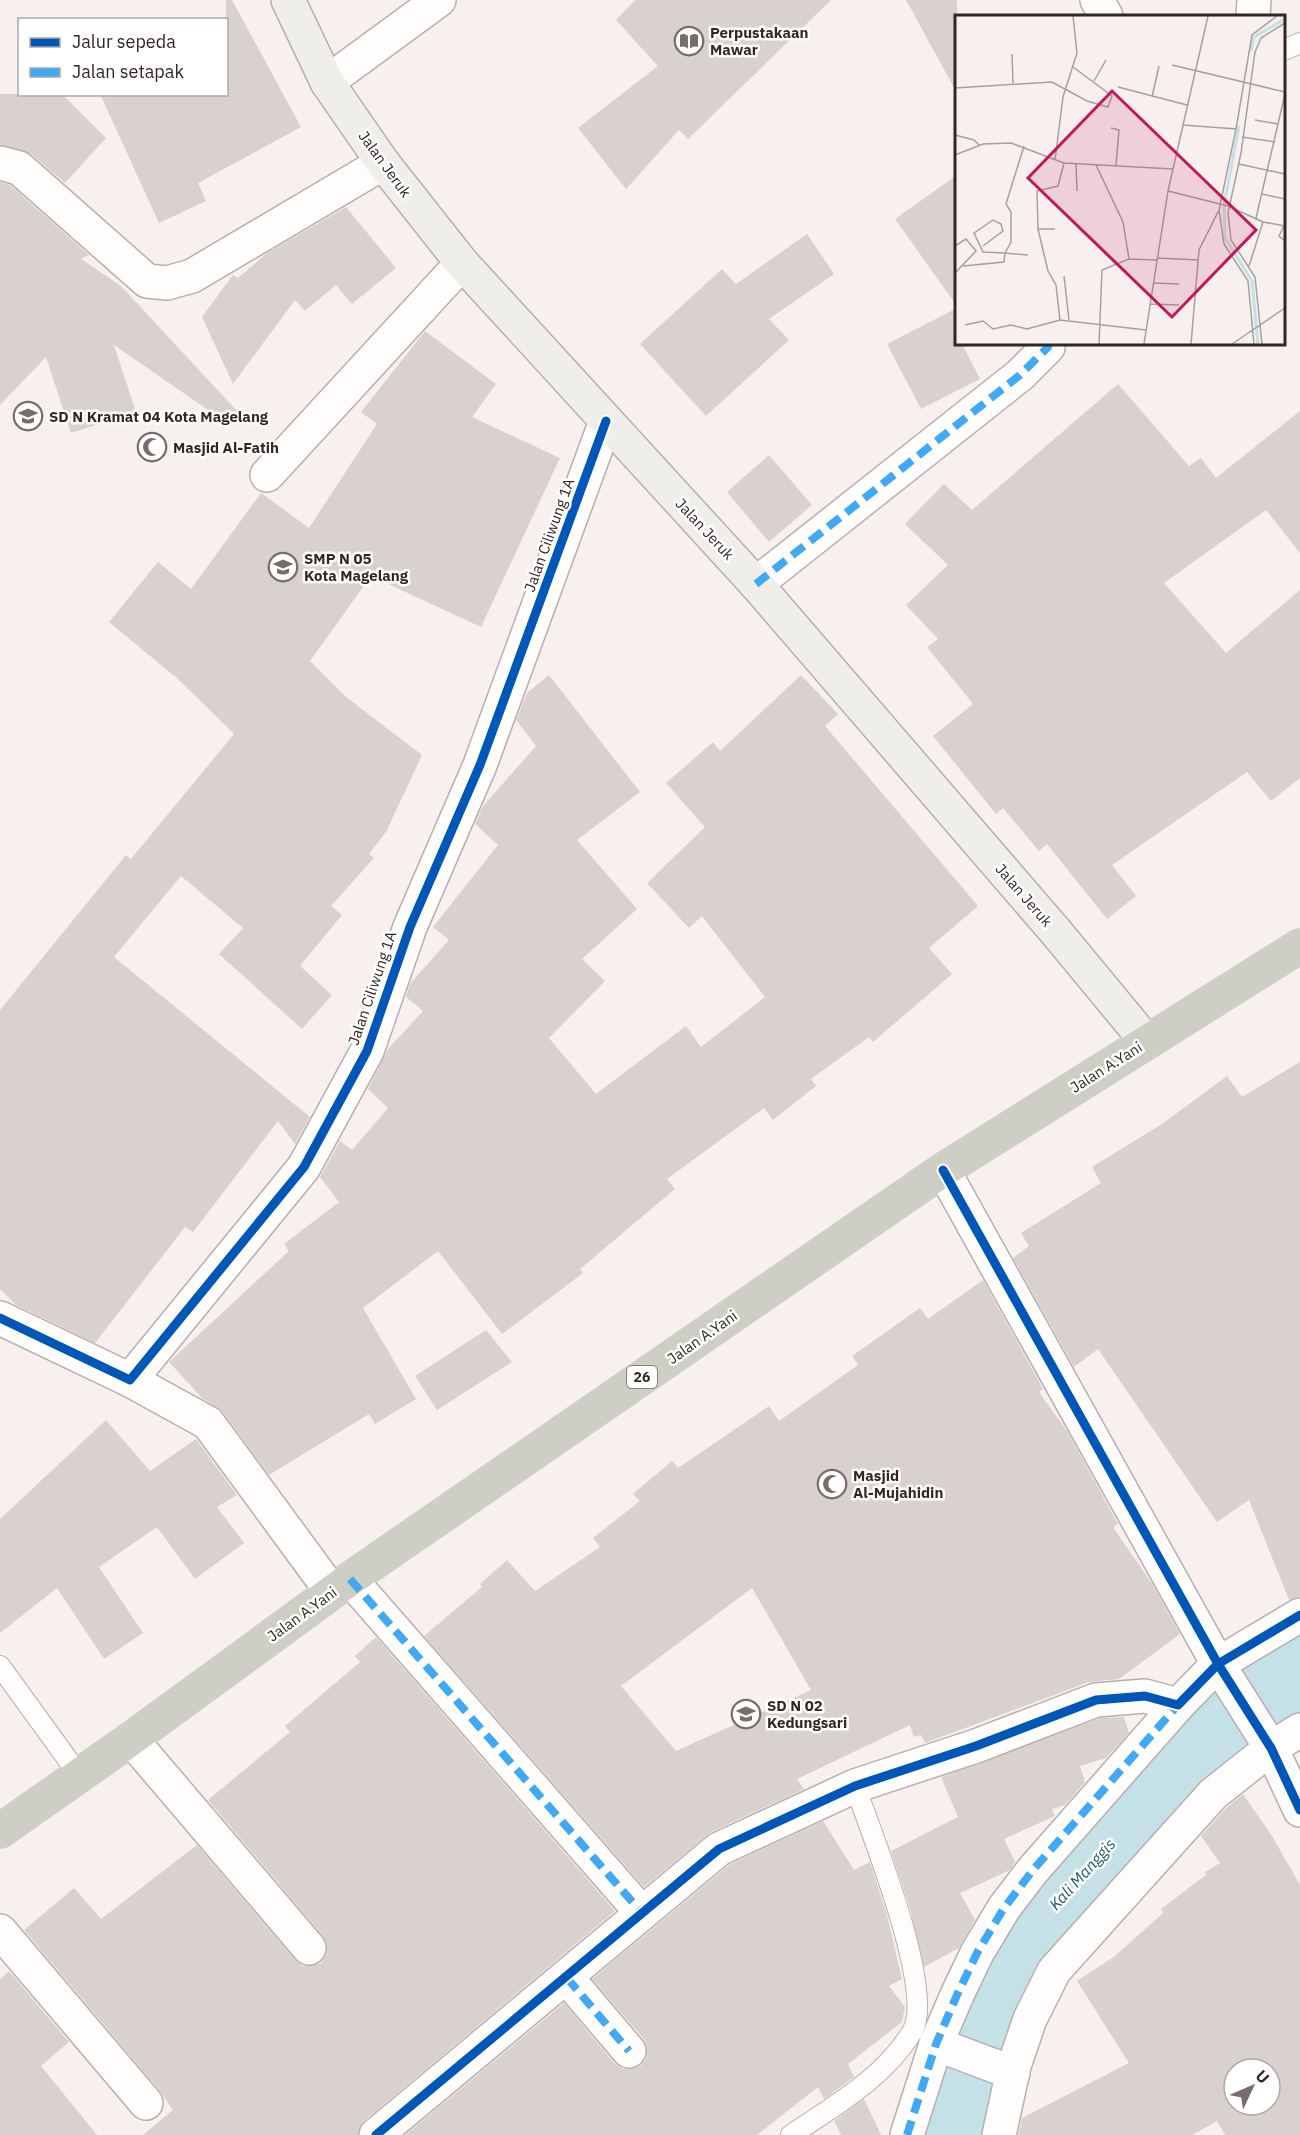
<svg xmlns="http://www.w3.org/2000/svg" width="1300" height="2135" font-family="'IBM Plex Sans',sans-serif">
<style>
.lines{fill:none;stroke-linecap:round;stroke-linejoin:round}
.river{stroke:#c4e1e7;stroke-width:84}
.building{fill:#d9d1cd;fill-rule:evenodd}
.lane-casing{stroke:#b7afac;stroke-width:22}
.street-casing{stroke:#b7afac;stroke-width:36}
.secondary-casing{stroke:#b7afac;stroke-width:36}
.highway-casing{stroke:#d3cecd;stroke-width:36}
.lane{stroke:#fefdfc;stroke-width:20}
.street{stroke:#fefdfc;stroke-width:33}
.secondary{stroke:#efeeeb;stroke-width:33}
.highway{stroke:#cecfc4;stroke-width:33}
.quiet{stroke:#3fa9f5;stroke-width:8;stroke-dasharray:15 8;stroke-linecap:butt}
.cycleway-casing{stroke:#fff;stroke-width:13}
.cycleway{stroke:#0057b8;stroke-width:9}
.labels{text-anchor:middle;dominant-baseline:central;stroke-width:5;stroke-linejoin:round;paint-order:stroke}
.shield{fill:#fff;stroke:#706865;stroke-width:1.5}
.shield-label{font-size:14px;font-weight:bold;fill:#322723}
.poi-label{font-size:15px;font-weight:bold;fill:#322723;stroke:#fff;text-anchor:start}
.street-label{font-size:15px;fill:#322723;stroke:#fff}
.water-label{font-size:16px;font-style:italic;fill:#215c66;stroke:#fff}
.inset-river{fill:none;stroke:#c4e1e7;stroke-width:3}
.inset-road{fill:none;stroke:#a8a09d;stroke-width:1.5}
.view{fill:#c2185b;fill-opacity:0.15;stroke:#c2185b;stroke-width:3}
.inset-edge{fill:none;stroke:#322723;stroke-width:3}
</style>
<rect width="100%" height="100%" fill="#f7f0ee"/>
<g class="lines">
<!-- river -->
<path class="river" d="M 949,2135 L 1004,1960 L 1124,1829 L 1254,1701 L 1300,1670"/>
</g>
<!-- building -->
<g class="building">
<path d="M 226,0 L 232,0 L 301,127 L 198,183 L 206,201 L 159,223 L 100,94 L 226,94 Z"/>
<path d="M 635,0 L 831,0 L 688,139 L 679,130 L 626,189 L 578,128 L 658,66 L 616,20 Z"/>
<path d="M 906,0 L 957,0 L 957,93 Z"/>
<path d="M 0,94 L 62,94 L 106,138 L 65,183 L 31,154 L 0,145 Z"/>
<path d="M 957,175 L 957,306 L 895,219 Z"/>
<path d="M 0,182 L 10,185 L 89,255 L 81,259 L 121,286 L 237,411 L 227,423 L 114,345 L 136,412 L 71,433 L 46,357 L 0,405 Z"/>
<path d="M 346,207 L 396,268 L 352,304 L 336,285 L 305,311 L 295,300 L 233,384 L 202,317 L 233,275 L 238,278 L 267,253 Z"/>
<path d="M 807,234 L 834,274 L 769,319 L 789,340 L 706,416 L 640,344 L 722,269 L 736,284 Z"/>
<path d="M 957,308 L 957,344 L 962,344 L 980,379 L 921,409 L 887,344 Z"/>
<path d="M 425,331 L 496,384 L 472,417 L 560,458 L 481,627 L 371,576 L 310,661 L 346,697 L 422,755 L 386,832 L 369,854 L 374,858 L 331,906 L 342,915 L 300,966 L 332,995 L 302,1029 L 219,954 L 243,928 L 181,876 L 114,957 L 310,1117 L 295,1144 L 278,1121 L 193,1232 L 185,1227 L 95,1343 L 16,1305 L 0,1289 L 0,1010 L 126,855 L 131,859 L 234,734 L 178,679 L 109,622 L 158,562 L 191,589 L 261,493 L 309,528 L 377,424 L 361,412 Z"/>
<path d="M 1118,384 L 1189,466 L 1201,458 L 1216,478 L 1300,411 L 1300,553 L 1266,510 L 1164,583 L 1226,653 L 1300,590 L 1300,778 L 1271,801 L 1247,772 L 1112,865 L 1136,896 L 1107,919 L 1047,844 L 1039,851 L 1003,808 L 996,814 L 933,736 L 973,704 L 927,647 L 938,639 L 906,605 L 948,565 L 905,524 L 944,484 L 972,510 Z"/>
<path d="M 769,455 L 812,505 L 769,542 L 727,492 Z"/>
<path d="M 549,675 L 640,792 L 577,840 L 637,909 L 582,959 L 605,981 L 549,1038 L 596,1094 L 686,1026 L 701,1047 L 765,997 L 702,916 L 689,928 L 647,883 L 705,827 L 666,783 L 713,742 L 720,751 L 801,675 L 838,714 L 825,726 L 978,906 L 929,948 L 952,974 L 873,1042 L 869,1037 L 811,1079 L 816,1086 L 773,1120 L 764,1108 L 667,1179 L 675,1189 L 580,1269 L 583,1273 L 502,1334 L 438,1251 L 363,1308 L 416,1399 L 375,1424 L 369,1414 L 269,1475 L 223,1412 L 202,1398 L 169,1362 L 289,1251 L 284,1244 L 339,1202 L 320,1177 L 340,1141 L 352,1150 L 388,1108 L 368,1089 L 388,1049 L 423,1011 L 406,997 L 410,984 L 449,940 L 433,927 L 498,845 L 475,824 L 483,806 L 536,746 L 516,720 L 527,693 Z"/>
<path d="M 1300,1062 L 1300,1596 L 1289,1600 L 1249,1500 L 1217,1522 L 1098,1349 L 1074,1367 L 1013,1258 L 1029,1246 L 1021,1233 L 1101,1183 L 1092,1167 L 1162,1124 L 1227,1076 L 1242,1097 Z"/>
<path d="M 983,1280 L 1043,1389 L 1039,1392 L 1069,1434 L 1118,1524 L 1113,1527 L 1153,1585 L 1180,1634 L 1119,1679 L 1089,1682 L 925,1743 L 921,1735 L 914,1737 L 910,1725 L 797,1779 L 804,1789 L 711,1832 L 644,1887 L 424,1636 L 482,1587 L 480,1584 L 507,1560 L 535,1591 L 600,1547 L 593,1538 L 640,1501 L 633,1494 L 672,1461 L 678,1468 L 769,1406 L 779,1421 L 858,1365 L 852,1356 L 920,1308 L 928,1319 ZM 752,1588 L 811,1690 L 676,1751 L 621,1686 Z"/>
<path d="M 486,1330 L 512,1362 L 437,1410 L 415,1376 Z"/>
<path d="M 106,1420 L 150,1471 L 196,1439 L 237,1495 L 217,1507 L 244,1543 L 195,1579 L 157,1527 L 99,1567 L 143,1633 L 104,1659 L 57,1588 L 0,1633 L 0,1519 Z"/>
<path d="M 376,1637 L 615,1911 L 364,2121 L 358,2135 L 143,2135 L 173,2110 L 160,2091 L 24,1930 L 74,1888 L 101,1919 L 197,1845 L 295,1960 L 303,1966 L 312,1966 L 321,1963 L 327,1954 L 327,1944 L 323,1936 L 208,1800 L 290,1732 L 285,1726 L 360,1662 L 355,1656 Z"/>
<path d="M 1124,1717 L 1129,1733 L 1106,1758 L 1080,1766 L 1085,1782 L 1065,1805 L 1052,1809 L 1055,1816 L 1004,1839 L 1015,1862 L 1010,1870 L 960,1893 L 975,1920 L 959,1948 L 924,1967 L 910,1908 L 891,1851 L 958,1817 L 941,1777 L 1100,1718 Z"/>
<path d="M 1243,1794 L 1272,1836 L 1300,1885 L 1300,2135 L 1225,2135 L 1217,2121 L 1192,2135 L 1018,2135 L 1022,2118 L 1129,2063 L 1077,1981 L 1115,1956 L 1163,1913 L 1161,1909 L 1206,1875 L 1205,1872 L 1220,1863 L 1201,1836 L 1226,1808 ZM 1234,2069 L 1270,2069 L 1270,2105 L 1234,2105 Z"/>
<path d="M 823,1821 L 854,1870 L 870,1862 L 887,1915 L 902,1979 L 889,1986 L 905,2007 L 902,2022 L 848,2064 L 854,2077 L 850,2080 L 824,2099 L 818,2087 L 757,2135 L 405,2135 L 564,2003 L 615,2064 L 623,2069 L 632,2069 L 641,2066 L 647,2057 L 647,2048 L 644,2039 L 592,1979 L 729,1865 Z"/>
<path d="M 9,1971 L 69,2042 L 41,2066 L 97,2135 L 0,2135 L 0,1979 Z"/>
<path d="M 864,2099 L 881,2135 L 841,2135 L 834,2121 Z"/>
</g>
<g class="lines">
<!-- lane casing -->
<g class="lane-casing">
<g id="lane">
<path d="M 1284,50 L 1300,43"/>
<path d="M 0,1666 L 79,1775"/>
<path d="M 791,2135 C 834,2106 884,2078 912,2032 C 936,1992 871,1832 855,1786"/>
</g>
</g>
<!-- street casing -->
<g class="street-casing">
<g id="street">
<path d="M 1097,0 L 1106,16"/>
<path d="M 1253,16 L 1254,0"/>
<path d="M 327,82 L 439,0"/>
<path d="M 0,163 L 19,168 L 147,281 L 167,283 L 192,276 L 383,163"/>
<path d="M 267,475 L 462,263"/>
<path d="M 756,584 L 1020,375 L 1048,347 L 1048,344"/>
<path d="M 943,1170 L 1218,1664 L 1271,1748 L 1300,1810"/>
<path d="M 0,1318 L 130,1380 L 304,1167 L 367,1051 L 410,927 L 480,765 L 606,421"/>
<path d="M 130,1380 L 208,1423 L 332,1592"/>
<path d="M 350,1579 L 642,1913"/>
<path d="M 131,1739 L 309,1948"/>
<path d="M 0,1931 L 146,2103"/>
<path d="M 567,1978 L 629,2051"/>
<path d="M 936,2044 L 1013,2073"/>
<path d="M 376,2135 L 719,1849 L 855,1786 L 976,1746 L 1096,1700 L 1145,1696 L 1178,1705 L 1218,1664 L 1300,1615"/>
<path d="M 907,2135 L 936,2044 L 957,1995 L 977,1953 L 1004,1908 L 1033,1870 L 1178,1705"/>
<path d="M 999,2135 L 1014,2066 L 1030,2019 L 1054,1971 L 1213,1794 L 1271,1748 L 1300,1730"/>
</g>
</g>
<!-- secondary casing -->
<g class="secondary-casing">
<path id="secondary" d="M 288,0 L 327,82 L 383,163 L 462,263 L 756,584 L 1056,932 L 1147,1042"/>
</g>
<!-- highway casing -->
<g class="highway-casing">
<path id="highway" d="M 0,1831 L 131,1739 L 350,1579 L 943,1170 L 1300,946"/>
</g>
<!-- lane -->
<use href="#lane" class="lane"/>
<!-- street -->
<use href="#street" class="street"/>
<!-- secondary -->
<use href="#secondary" class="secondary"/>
<!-- highway -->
<use href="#highway" class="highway"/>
<!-- quiet -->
<g class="quiet">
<path d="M 756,584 L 1020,375 L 1048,347 L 1048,344"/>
<path d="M 350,1579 L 642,1913"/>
<path d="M 567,1978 L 629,2051"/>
<path d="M 907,2135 L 936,2044 L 957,1995 L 977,1953 L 1004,1908 L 1033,1870 L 1178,1705"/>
</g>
<!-- cycleway casing -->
<g class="cycleway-casing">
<g id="cycleway">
<path d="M 943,1170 L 1218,1664 L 1271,1748 L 1300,1810"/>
<path d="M 0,1318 L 130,1380 L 304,1167 L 367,1051 L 410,927 L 480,765 L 606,421"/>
<path d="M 376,2135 L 719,1849 L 855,1786 L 976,1746 L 1096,1700 L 1145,1696 L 1178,1705 L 1218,1664 L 1300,1615"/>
</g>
</g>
<!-- cycleway -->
<use href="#cycleway" class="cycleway"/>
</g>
<!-- icons -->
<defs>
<g id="library-ring" transform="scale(1.5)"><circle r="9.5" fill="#fff" stroke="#776d6a" stroke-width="1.5"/><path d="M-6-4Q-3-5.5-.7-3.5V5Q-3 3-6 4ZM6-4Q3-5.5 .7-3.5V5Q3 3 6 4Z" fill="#776d6a"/></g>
<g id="school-ring" transform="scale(1.5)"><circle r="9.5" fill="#fff" stroke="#776d6a" stroke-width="1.5"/><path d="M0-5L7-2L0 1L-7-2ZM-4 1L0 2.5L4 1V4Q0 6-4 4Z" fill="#776d6a"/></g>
<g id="mosque-ring" transform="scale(1.5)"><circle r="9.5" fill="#fff" stroke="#776d6a" stroke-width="1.5"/><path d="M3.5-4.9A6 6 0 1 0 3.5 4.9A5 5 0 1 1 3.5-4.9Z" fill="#776d6a"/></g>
</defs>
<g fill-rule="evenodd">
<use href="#library-ring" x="689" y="41"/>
<use href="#school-ring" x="28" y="416"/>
<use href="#mosque-ring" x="152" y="447"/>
<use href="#school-ring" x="283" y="567"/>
<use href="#mosque-ring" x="832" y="1484"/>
<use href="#school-ring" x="746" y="1714"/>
</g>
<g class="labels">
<!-- shield labels -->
<rect class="shield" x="627" y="1366" width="30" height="22" rx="4.5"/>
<g class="shield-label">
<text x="642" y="1377">26</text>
</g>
<!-- poi labels -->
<g class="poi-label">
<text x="710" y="32">Perpustakaan<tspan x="710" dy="17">Mawar</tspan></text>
<text x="49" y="416">SD N Kramat 04 Kota Magelang</text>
<text x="173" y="447">Masjid Al-Fatih</text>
<text x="304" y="558">SMP N 05<tspan x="304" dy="17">Kota Magelang</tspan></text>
<text x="853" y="1475">Masjid<tspan x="853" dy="17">Al-Mujahidin</tspan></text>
<text x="767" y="1705">SD N 02<tspan x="767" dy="17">Kedungsari</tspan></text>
</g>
<!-- street labels -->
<g class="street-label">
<text transform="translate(385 164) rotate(54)">Jalan Jeruk</text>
<text transform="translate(705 529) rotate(47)">Jalan Jeruk</text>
<text transform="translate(549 535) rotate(-70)">Jalan Ciliwung 1A</text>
<text transform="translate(1024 895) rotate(49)">Jalan Jeruk</text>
<text transform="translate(372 988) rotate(-71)">Jalan Ciliwung 1A</text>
<text transform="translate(1106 1067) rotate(-32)">Jalan A.Yani</text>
<text transform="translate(702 1337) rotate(-35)">Jalan A.Yani</text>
<text transform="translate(302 1614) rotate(-36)">Jalan A.Yani</text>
</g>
<!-- water labels -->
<g class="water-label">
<text transform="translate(1082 1874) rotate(-48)">Kali Manggis</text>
</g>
</g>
<!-- overview -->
<g transform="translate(955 15)">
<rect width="330" height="330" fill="#f7f0ee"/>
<path class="inset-river" d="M 296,36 L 299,22 L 330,4M 284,111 L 269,190 L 270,223 L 297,266 L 303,329"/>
<path class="inset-road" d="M 57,39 L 58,68M 217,50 L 330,77M 139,66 L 151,45M 163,72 L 232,90M 0,73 L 97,67 L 132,86 L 153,92 L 157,81 L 118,52M 197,82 L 204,51M 300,105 L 323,109M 228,110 L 281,114 L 264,195 L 244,235 L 236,329M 156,113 L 164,115 L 161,150M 281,114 L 297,20 L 322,1M 0,120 L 19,125 L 24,130M 287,122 L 320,127M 0,140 L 28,129 L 56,128 L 109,148 L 218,154M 100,145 L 108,82 L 122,38 L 118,1M 121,149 L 122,176M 284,149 L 330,159M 141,150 L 168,207 L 174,244 L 147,255 L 144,329M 213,176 L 273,191 L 308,207 L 294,251M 307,179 L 330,184M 264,195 L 269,229 L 293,266 L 299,329M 301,203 L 330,79M 308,207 L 330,211M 329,211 L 324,221 L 330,226M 83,214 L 93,256 L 101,270 L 105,305M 100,214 L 83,214 L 82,176 L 103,171 L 109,148M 0,231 L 11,224 L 21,236 L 0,258M 28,231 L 48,216 L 46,209 L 38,205 L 19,218 L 28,237 L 50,238 L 56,227 L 56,197 L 51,189 L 69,131M 202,243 L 243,245M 174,244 L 202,245M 8,251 L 49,247 L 50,238 L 73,240M 109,261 L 114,305M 199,268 L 224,269M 195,289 L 224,290M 10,310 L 28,306 L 38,314 L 56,310 L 72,314 L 105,305 L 191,315M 189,329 L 213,176 L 253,1M 277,329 L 330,293M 307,329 L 300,262 L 276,225 L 273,198 L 286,138 L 300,37 L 306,23 L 330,8"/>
<path class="view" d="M 157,76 L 301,215 L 217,302 L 73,163 Z"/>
<rect width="330" height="330" class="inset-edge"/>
</g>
<!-- legend -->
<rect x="18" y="18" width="210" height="78" fill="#ffffff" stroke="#ada9a7" stroke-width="1.5"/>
<rect x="30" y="38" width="30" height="9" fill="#0057b8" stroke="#ada9a7" stroke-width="1.5"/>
<text x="72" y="48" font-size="18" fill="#322723">Jalur sepeda</text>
<rect x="30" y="68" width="30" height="9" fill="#3fa9f5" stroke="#ada9a7" stroke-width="1.5"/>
<text x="72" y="78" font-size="18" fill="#322723">Jalan setapak</text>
<!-- north arrow -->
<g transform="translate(1252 2087) rotate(46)"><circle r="28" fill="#ffffff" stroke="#ada9a7" stroke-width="1.5"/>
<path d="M0-4.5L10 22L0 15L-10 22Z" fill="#776d6a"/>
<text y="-9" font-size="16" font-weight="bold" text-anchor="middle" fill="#322723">U</text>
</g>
</svg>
